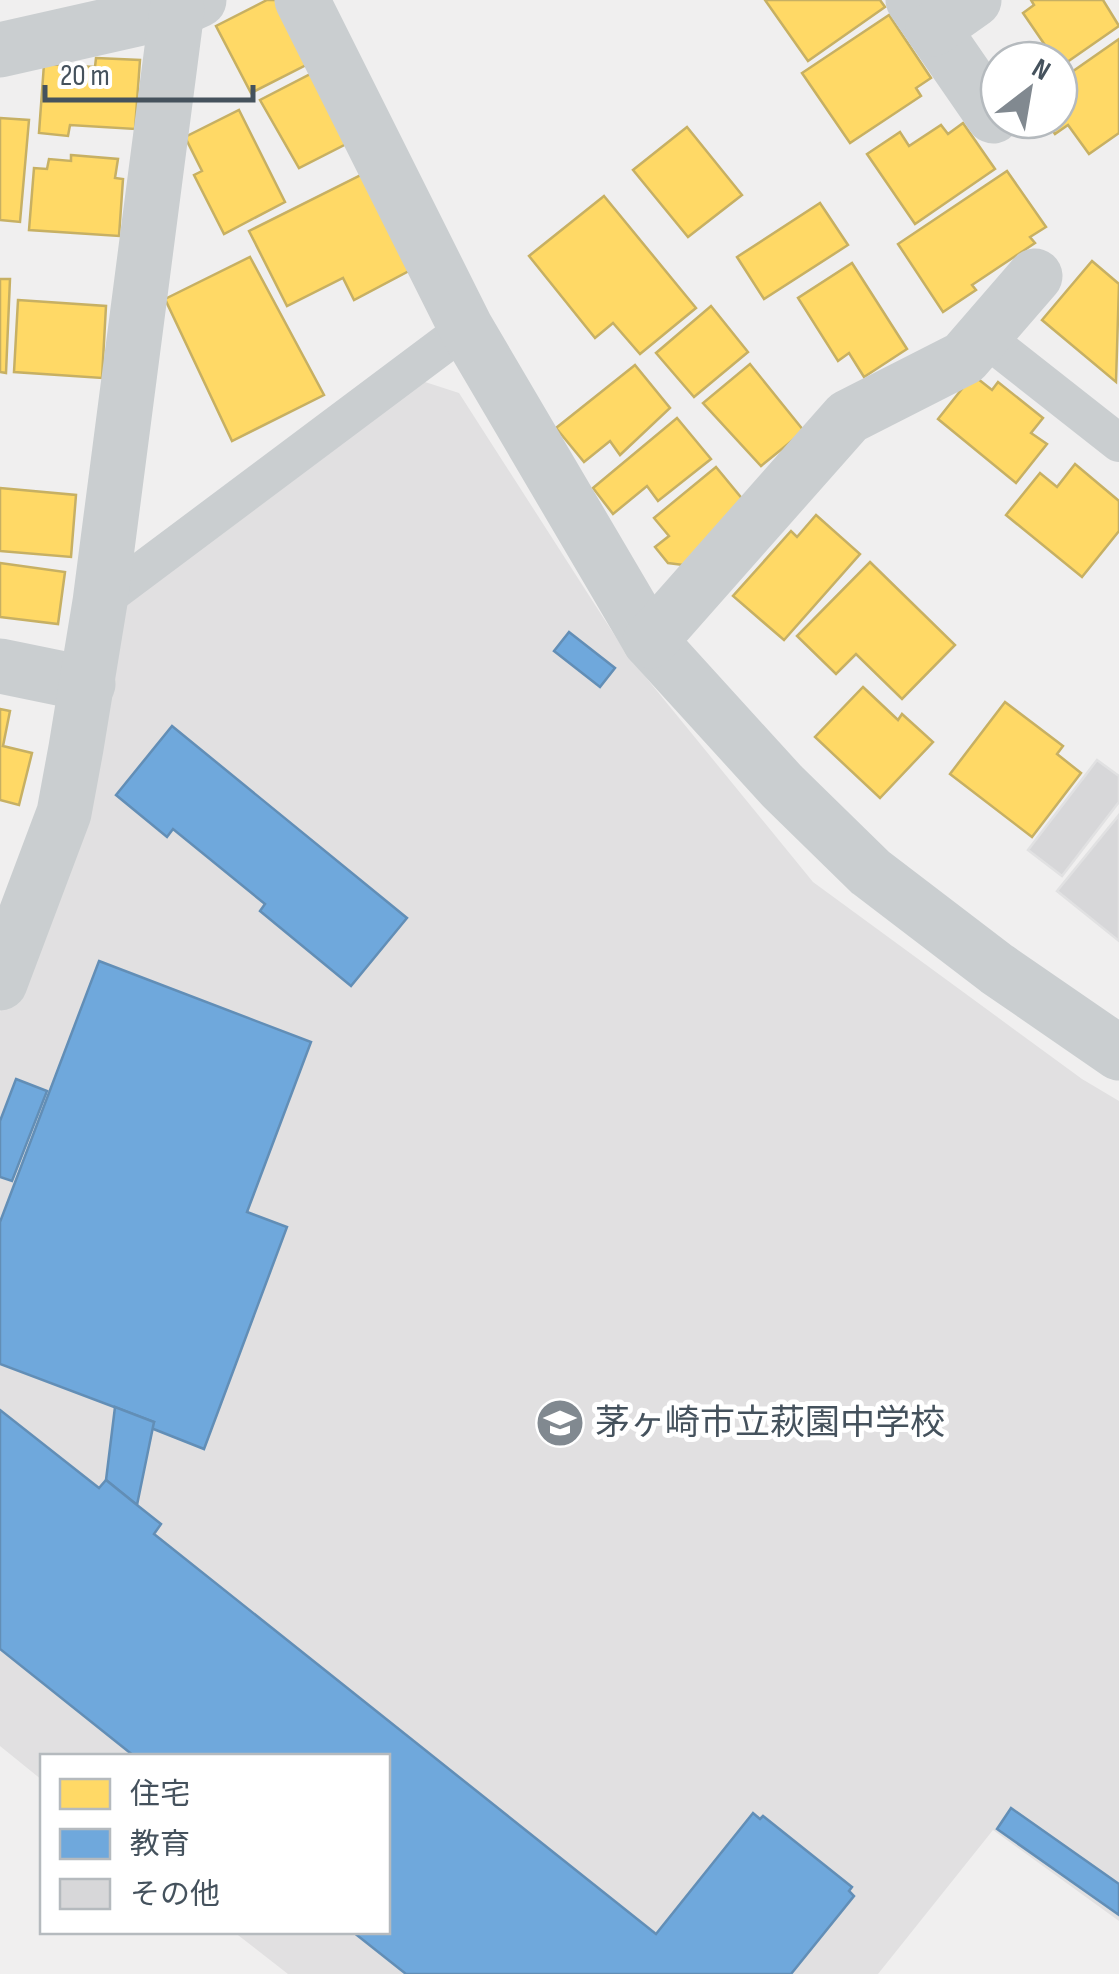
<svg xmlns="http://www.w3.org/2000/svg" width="1119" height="1974" font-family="'Sofia Sans Condensed','Noto Sans JP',sans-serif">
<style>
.education{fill:#e1e0e1}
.homes{fill:#ffd966;stroke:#c7b063;stroke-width:2.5}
.schools{fill:#6fa8dc;stroke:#628eb6;stroke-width:2.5}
.building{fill:#d7d7d9;stroke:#e1e1e2;stroke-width:2.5}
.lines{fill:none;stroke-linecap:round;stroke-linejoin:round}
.service{stroke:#caced0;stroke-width:38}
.minor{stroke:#caced0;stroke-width:55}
.labels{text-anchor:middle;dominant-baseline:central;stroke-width:10;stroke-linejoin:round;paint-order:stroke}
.poi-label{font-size:35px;fill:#45525d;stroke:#fff;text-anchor:start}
</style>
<rect width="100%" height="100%" fill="#f0efef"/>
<!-- education -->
<path class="education" d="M 422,381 L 459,393 L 626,653 L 813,882 L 1082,1079 L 1119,1101 L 1119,1921 L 993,1830 L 878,1974 L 288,1974 L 234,1932 L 388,1932 L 388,1756 L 42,1756 L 42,1780 L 0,1746 L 0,1012 L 77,816 L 120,589 Z"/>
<!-- homes -->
<g class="homes">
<path d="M 267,0 L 282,0 L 314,61 L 251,93 L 216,26 Z"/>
<path d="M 765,0 L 880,0 L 885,7 L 808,61 Z"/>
<path d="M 1031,0 L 1103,0 L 1119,26 L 1060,67 L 1023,13 L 1034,5 Z"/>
<path d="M 889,15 L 931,78 L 916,88 L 921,96 L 850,143 L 802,73 Z"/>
<path d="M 1119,39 L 1119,133 L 1089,154 L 1068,125 L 1055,134 L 1045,120 L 1059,120 L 1059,81 Z"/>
<path d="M 96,58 L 140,60 L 135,129 L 70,125 L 68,136 L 39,133 L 44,64 L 95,67 Z"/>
<path d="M 324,67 L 360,137 L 299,168 L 260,100 Z"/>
<path d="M 239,110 L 285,202 L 224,234 L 194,175 L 202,171 L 185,137 Z"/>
<path d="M 0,118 L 29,120 L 20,222 L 0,220 Z"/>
<path d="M 963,123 L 995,169 L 915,224 L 867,154 L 900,132 L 909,146 L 941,125 L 948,134 Z"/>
<path d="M 687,127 L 742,195 L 688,237 L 633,170 Z"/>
<path d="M 71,155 L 118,159 L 115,178 L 123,179 L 119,236 L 29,230 L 34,168 L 47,169 L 49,159 L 71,161 Z"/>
<path d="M 375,168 L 424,263 L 354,300 L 343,278 L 287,306 L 249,231 Z"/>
<path d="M 1007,171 L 1046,227 L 1030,237 L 1035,243 L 972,285 L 976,290 L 943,312 L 898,244 Z"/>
<path d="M 604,196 L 696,308 L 640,354 L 613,323 L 595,338 L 529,256 Z"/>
<path d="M 820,203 L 848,245 L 764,299 L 737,257 Z"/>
<path d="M 250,257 L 324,395 L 232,441 L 165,299 Z"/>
<path d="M 1092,261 L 1119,284 L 1116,382 L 1042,320 Z"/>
<path d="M 852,263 L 907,349 L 864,377 L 849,353 L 838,361 L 798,298 Z"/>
<path d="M 0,279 L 10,279 L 6,373 L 0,372 Z"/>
<path d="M 18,300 L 106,306 L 102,378 L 14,372 Z"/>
<path d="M 711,306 L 748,352 L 694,397 L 656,353 Z"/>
<path d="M 750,364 L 804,431 L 761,466 L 703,403 Z"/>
<path d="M 635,365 L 670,408 L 620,455 L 610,441 L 584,462 L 556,428 Z"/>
<path d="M 973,375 L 992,390 L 998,382 L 1043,418 L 1031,433 L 1047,444 L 1016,483 L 938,419 Z"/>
<path d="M 677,418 L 711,459 L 658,501 L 647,486 L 613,514 L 593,488 Z"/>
<path d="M 1075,464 L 1119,501 L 1119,531 L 1082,577 L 1006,515 L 1040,473 L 1057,487 Z"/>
<path d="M 716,467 L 744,501 L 683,565 L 668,563 L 655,547 L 669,536 L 654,518 Z"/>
<path d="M 0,488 L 76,495 L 71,557 L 0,551 Z"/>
<path d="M 816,515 L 860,554 L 784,640 L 733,596 L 791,531 L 797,537 Z"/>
<path d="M 870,562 L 955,645 L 902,699 L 856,654 L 836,674 L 797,636 Z"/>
<path d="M 0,563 L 65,572 L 58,624 L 0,617 Z"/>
<path d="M 863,687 L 898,720 L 902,714 L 933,742 L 880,798 L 815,737 Z"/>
<path d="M 1005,702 L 1063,746 L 1057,754 L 1081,773 L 1032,837 L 950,774 Z"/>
<path d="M 0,709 L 10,711 L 3,746 L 32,753 L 19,805 L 0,800 Z"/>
</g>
<!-- schools -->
<g class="schools">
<path d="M 569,632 L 615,668 L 600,687 L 554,651 Z"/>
<path d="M 172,726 L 407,918 L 351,986 L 260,911 L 265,904 L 173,829 L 167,837 L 116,795 Z"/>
<path d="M 99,961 L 311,1042 L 247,1212 L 287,1227 L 204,1449 L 151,1428 L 154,1422 L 0,1364 L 0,1222 Z"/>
<path d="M 16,1079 L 47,1091 L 12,1181 L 0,1177 L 0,1121 Z"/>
<path d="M 115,1407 L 154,1422 L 137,1505 L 106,1480 Z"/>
<path d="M 0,1410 L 99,1488 L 106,1480 L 137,1505 L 161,1524 L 154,1534 L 656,1934 L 753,1813 L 760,1819 L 763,1816 L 852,1887 L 849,1891 L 854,1896 L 791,1974 L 406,1974 L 353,1932 L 388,1932 L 388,1756 L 134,1756 L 0,1649 Z"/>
<path d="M 1011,1808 L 1119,1884 L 1119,1915 L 997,1829 Z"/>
</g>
<!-- building -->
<g class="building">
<path d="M 1097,760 L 1119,776 L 1119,802 L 1062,876 L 1028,850 Z"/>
<path d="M 1119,815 L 1119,941 L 1057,891 Z"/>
</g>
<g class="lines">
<!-- service -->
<g class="service">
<path d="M 983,336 L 1119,443"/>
<path d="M 100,602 L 466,328"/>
</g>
<!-- minor -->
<g class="minor">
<path d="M 302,0 L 466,328 L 650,641 L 782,786 L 870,872 L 997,969 L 1119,1053"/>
<path d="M 913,0 L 993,116"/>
<path d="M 933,29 L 974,0"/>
<path d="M 0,50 L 177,10 L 199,0"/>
<path d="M 650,641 L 848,417 L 964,358 L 1035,276"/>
<path d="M 0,666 L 88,684"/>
<path d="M 0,983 L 64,813 L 76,748 L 100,602 L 177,10"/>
</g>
</g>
<!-- icons -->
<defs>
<g id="school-disc" transform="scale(2.5)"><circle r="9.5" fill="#818990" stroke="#fff"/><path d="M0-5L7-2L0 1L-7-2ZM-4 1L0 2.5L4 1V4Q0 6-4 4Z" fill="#fff"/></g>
</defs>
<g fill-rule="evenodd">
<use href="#school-disc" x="560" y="1423"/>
</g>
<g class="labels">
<!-- poi labels -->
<g class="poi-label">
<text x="595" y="1423">茅ヶ崎市立萩園中学校</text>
</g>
</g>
<!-- legend -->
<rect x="40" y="1754" width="350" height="180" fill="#ffffff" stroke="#b5babe" stroke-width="2.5"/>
<rect x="60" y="1779" width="50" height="30" fill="#ffd966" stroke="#b5babe" stroke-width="2.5"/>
<text x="130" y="1804" font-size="30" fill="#45525d">住宅</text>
<rect x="60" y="1829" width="50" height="30" fill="#6fa8dc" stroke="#b5babe" stroke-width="2.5"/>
<text x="130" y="1854" font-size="30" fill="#45525d">教育</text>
<rect x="60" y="1879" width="50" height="30" fill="#d7d7d9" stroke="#b5babe" stroke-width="2.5"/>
<text x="130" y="1904" font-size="30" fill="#45525d">その他</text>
<!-- north arrow -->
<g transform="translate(1029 90) rotate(31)"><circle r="48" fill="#ffffff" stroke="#b5babe" stroke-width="2.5"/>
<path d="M0-8L18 38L0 25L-18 38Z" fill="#818990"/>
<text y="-15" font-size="28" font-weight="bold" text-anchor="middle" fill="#45525d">N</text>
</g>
<!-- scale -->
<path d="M45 85v15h208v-15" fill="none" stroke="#45525d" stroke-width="5"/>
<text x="60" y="85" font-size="30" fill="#45525d" stroke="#ffffff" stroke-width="8" paint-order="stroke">20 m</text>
</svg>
